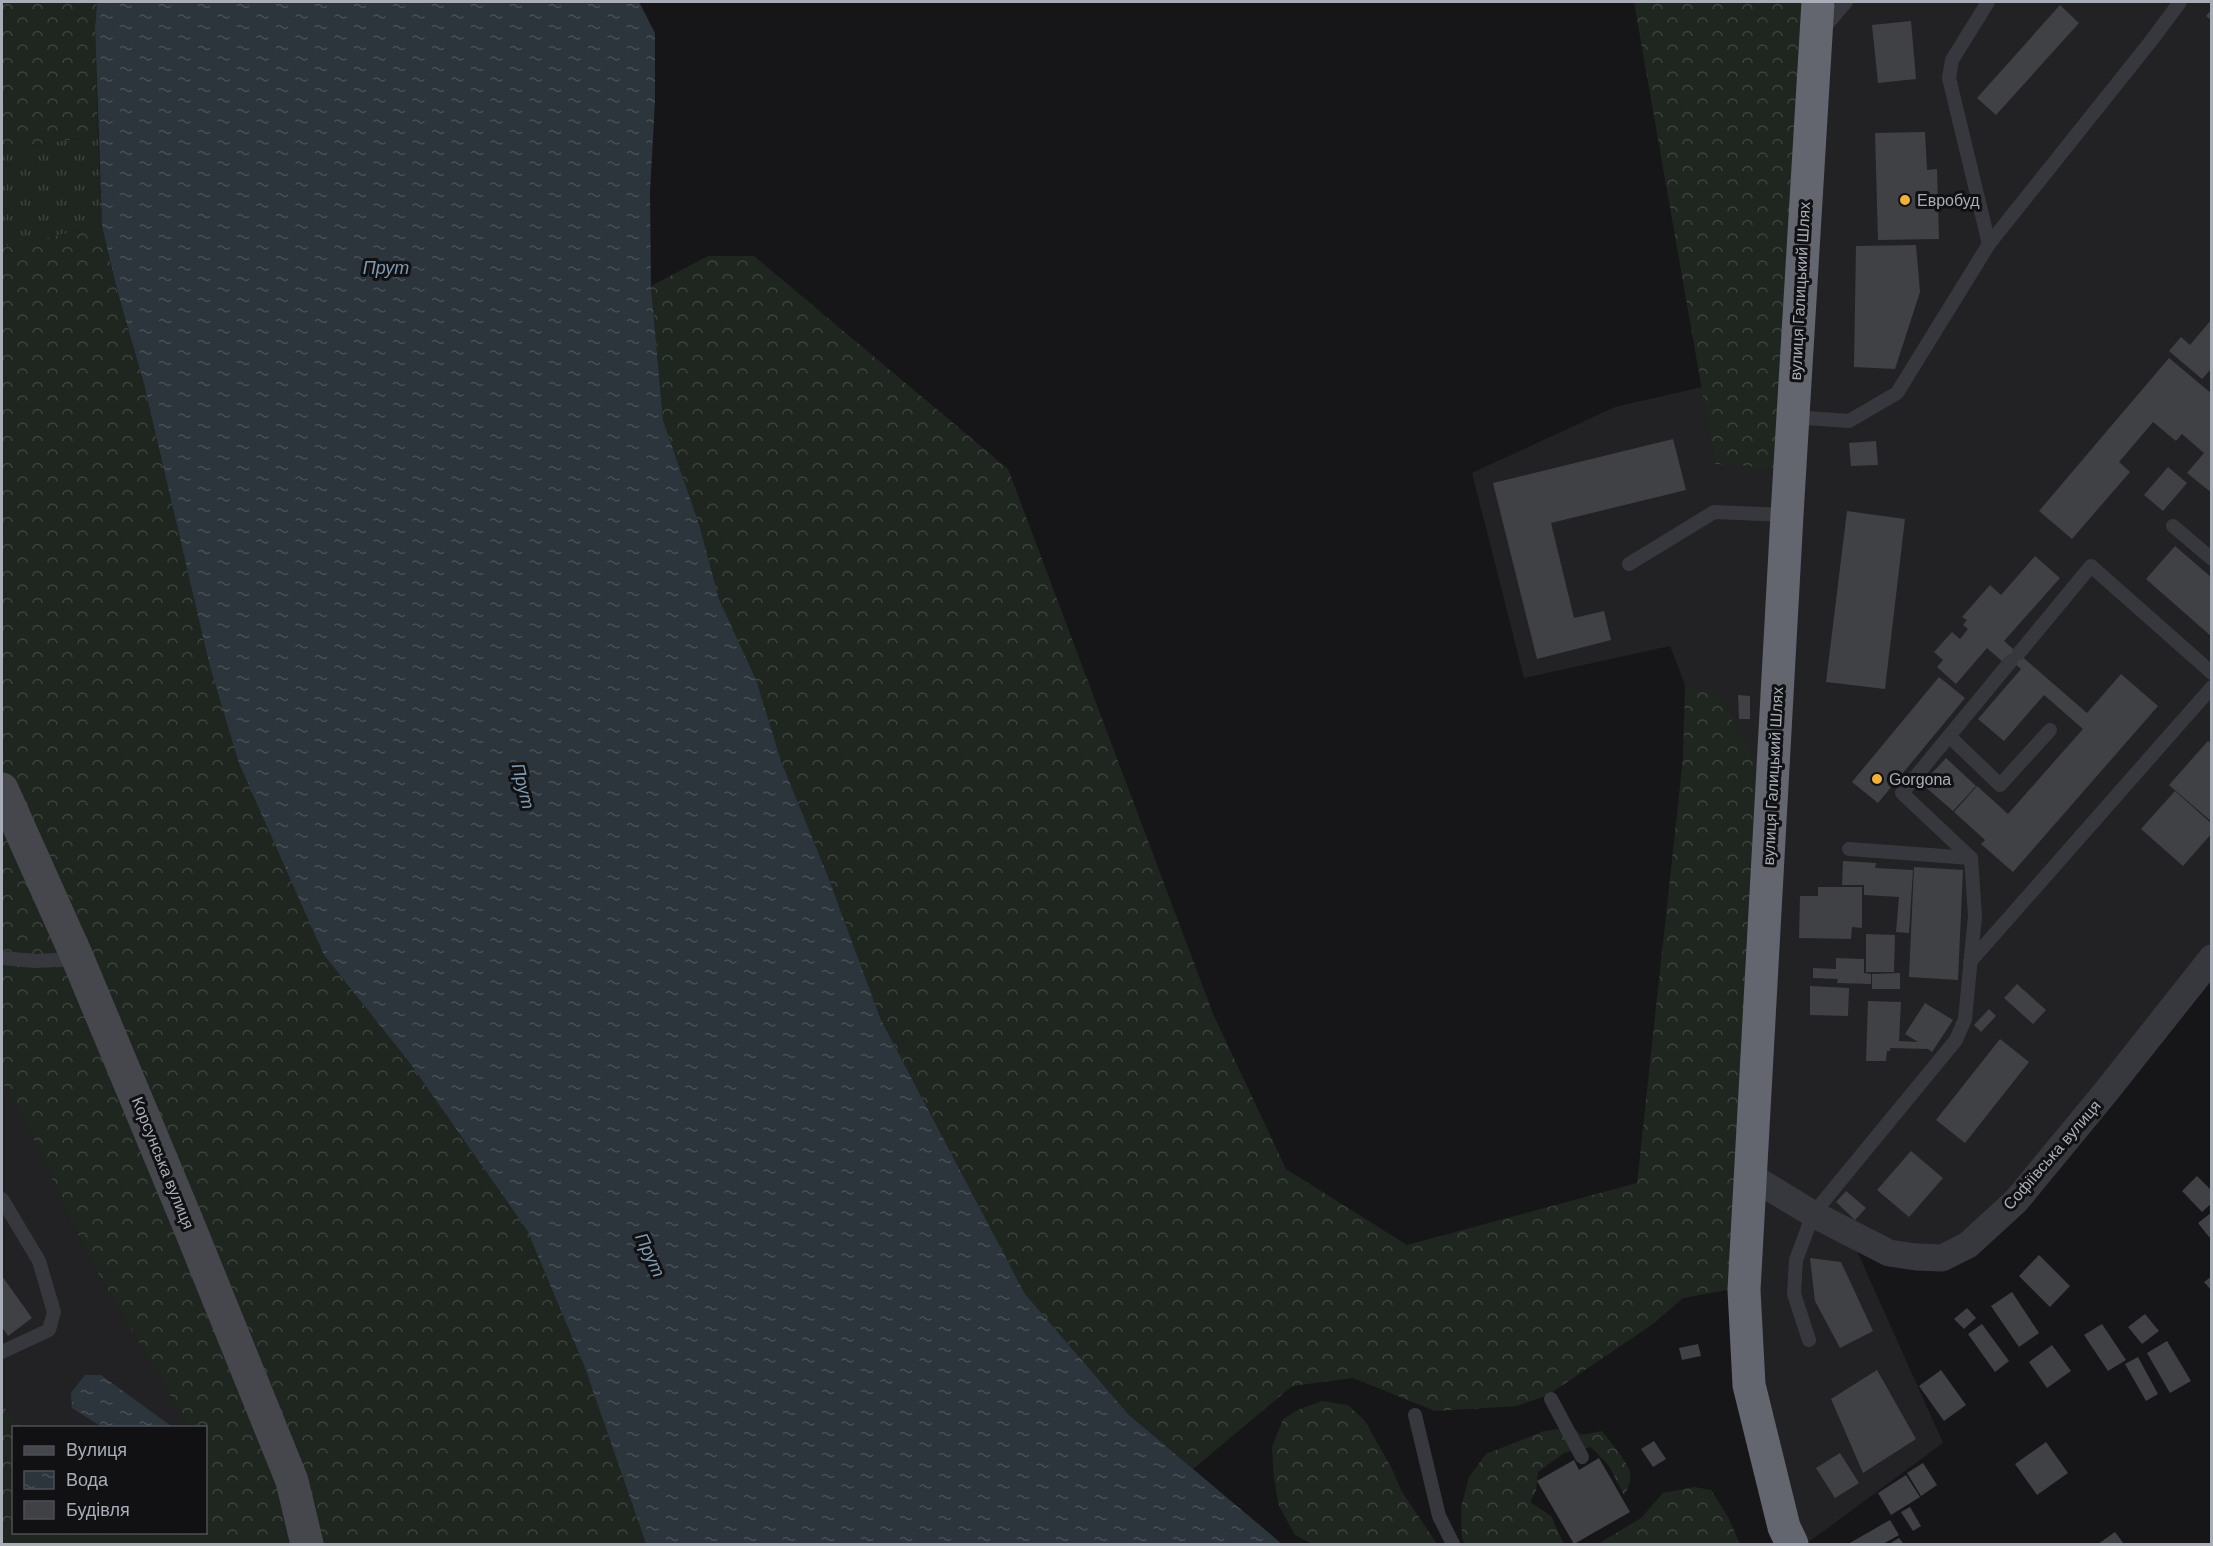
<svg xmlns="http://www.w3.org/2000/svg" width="2213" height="1546" font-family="Arial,sans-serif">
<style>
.built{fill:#222225}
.grass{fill:url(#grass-tufts)}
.forest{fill:url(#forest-crowns)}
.water{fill:url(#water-ripples)}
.building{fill:#404145}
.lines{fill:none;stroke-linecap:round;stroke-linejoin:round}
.lane{stroke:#37383d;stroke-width:14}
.street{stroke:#37383d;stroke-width:27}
.secondary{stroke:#45474d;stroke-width:33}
.highway{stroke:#63666e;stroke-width:33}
.poi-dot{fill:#f2b134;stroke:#111113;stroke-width:2}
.labels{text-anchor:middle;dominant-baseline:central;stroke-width:6;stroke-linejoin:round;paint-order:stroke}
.poi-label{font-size:16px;fill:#a8adb8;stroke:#111113;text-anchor:start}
.street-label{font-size:16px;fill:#a8adb8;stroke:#111113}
.water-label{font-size:18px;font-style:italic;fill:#7f9bb3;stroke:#111113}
</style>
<defs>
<pattern id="grass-tufts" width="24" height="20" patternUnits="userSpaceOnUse" patternTransform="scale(1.5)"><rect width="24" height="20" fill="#1e261f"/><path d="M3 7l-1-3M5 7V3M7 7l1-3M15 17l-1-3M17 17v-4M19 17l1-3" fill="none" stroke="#3c433d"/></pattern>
<pattern id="forest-crowns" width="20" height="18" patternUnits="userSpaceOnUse" patternTransform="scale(1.5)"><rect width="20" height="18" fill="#1e261f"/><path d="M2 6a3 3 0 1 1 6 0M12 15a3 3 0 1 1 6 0" fill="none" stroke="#3c433d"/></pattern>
<pattern id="water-ripples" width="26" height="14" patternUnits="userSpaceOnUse" patternTransform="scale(1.5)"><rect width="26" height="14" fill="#2c353c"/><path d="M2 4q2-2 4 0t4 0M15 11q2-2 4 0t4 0" fill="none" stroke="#485056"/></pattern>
</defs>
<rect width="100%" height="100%" fill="#161618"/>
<!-- built -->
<g class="built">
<path d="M 1813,2 L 2211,2 L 2211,964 L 1970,1251 L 1854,1244 L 1943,1443 L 1806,1544 L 1746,1388 L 1718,696 L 1685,685 L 1670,646 L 1524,678 L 1472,473 L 1615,407 L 1702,387 L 1715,464 Z"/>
<path d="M 2,1081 L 32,1136 L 89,1258 L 189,1427 L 20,1427 L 5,1408 L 2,1407 Z"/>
</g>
<!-- grass -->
<path class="grass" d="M 98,136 L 102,226 L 2,247 L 2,149 Z"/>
<!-- forest -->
<g class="forest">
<path d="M 2,2 L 97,2 L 95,28 L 98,136 L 2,149 Z"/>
<path d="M 1634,2 L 1813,2 L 1774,468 L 1715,464 Z"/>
<path d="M 102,226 L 117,291 L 144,384 L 209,663 L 324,955 L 409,1062 L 527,1230 L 585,1368 L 646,1544 L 2,1544 L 2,1407 L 5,1408 L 20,1427 L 14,1428 L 14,1532 L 206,1532 L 206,1428 L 189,1427 L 89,1258 L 32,1136 L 2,1081 L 2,247 Z"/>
<path d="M 708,256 L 754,256 L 1008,469 L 1214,1016 L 1286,1169 L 1407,1245 L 1637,1183 L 1683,758 L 1685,685 L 1718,696 L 1756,762 L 1738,1288 L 1683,1298 L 1653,1324 L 1548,1395 L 1517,1406 L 1435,1411 L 1353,1378 L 1292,1386 L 1193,1469 L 1129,1415 L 1025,1294 L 881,1020 L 827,874 L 781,761 L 757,682 L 719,599 L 699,524 L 663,420 L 651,286 Z"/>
<path d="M 1322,1401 L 1348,1405 L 1365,1421 L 1391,1467 L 1402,1492 L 1437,1544 L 1312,1544 L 1295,1535 L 1279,1506 L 1274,1479 L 1272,1447 L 1283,1419 L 1298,1410 Z"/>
<path d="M 1573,1427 L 1581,1435 L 1602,1431 C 1610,1441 1626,1460 1630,1472 C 1632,1480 1628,1488 1624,1495 L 1609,1466 L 1591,1447 L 1564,1453 L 1538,1472 L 1536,1491 L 1530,1502 L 1551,1516 L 1564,1544 L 1466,1544 L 1462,1539 L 1461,1507 L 1469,1477 L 1486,1454 L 1544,1431 Z"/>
<path d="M 1694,1487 L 1711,1490 L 1728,1517 L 1740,1544 L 1593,1544 L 1598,1544 L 1641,1518 L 1663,1493 Z"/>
</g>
<!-- water -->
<g class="water">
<path d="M 97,2 L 639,2 L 655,33 L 655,101 L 650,191 L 651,286 L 663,420 L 699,524 L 719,599 L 757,682 L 781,761 L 827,874 L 881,1020 L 1025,1294 L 1129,1415 L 1282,1544 L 646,1544 L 585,1368 L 527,1230 L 409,1062 L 324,955 L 239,763 L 209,663 L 144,384 L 117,290 L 102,226 L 95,28 Z"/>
<path d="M 85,1375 L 101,1375 L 171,1426 L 102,1427 L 72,1408 L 71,1393 Z"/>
</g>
<!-- building -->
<g class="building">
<path d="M 2060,5 L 2079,23 L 1996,115 L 1977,98 Z"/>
<path d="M 2212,9 L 2212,21 L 2206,16 Z"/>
<path d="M 1911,21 L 1916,79 L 1878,83 L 1872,25 Z"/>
<path d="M 1925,132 L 1927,170 L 1937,169 L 1939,239 L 1878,240 L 1875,133 Z"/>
<path d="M 1916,245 L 1920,292 L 1895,369 L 1854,367 L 1856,246 Z"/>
<path d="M 2212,319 L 2212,368 L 2202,379 L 2169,351 L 2181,337 L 2190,345 Z"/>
<path d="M 2169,358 L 2212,394 L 2210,414 L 2212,415 L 2212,493 L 2187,473 L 2204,453 L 2182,434 L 2176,441 L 2153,422 L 2119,462 L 2130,472 L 2072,539 L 2039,511 Z"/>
<path d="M 1673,439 L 1686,490 L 1551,523 L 1574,618 L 1604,611 L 1611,640 L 1537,659 L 1493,483 Z"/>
<path d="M 1876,441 L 1878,465 L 1851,466 L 1849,443 Z"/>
<path d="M 2168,467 L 2187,483 L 2163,511 L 2144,495 Z"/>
<path d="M 1847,511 L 1905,519 L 1885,689 L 1826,682 Z"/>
<path d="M 2175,546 L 2212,578 L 2212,637 L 2146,579 Z"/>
<path d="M 2035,556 L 2060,578 L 2004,641 L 2087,713 L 2121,674 L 2158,706 L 2013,872 L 1981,844 L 1985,840 L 1954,812 L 1977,786 L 2008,814 L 2083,729 L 2044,695 L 2004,741 L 1978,719 L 2021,669 L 2008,658 L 2004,663 L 1987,648 L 1956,684 L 1937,667 L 1943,660 L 1934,652 L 1952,632 L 1960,639 L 1968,629 L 1963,625 L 1967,620 L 1962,617 L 1990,585 L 2001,595 Z"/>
<path d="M 1939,677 L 1965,698 L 1878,803 L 1852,782 Z"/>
<path d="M 1738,695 L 1750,696 L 1750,719 L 1739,719 Z"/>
<path d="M 2208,741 L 2212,744 L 2212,822 L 2169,785 Z"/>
<path d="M 1946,758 L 1976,786 L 1953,811 L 1922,784 Z"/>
<path d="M 2175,791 L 2212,824 L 2212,833 L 2183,866 L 2141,829 Z"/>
<path d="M 1843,861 L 1876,863 L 1875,868 L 1913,870 L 1909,933 L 1896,932 L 1899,897 L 1864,895 L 1864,885 L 1842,885 Z"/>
<path d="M 1914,867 L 1963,870 L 1958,980 L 1909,977 Z"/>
<path d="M 1818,887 L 1862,887 L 1862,928 L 1852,927 L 1851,939 L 1799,938 L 1800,896 L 1818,896 Z"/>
<path d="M 1866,934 L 1895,935 L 1894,972 L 1866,972 Z"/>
<path d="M 1836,958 L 1864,959 L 1864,973 L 1871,974 L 1871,984 L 1837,983 L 1838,979 L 1813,978 L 1813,968 L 1836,969 Z"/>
<path d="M 1900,973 L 1900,989 L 1872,989 L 1872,974 Z"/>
<path d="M 2017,984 L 2046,1010 L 2033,1024 L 2004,998 Z"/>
<path d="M 1810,986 L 1849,988 L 1848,1016 L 1810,1015 Z"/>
<path d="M 1868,1001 L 1901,1002 L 1899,1041 L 1918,1042 L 1905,1034 L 1925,1003 L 1953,1020 L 1932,1052 L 1928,1049 L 1890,1048 L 1890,1051 L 1887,1051 L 1886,1061 L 1866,1061 Z"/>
<path d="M 1989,1009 L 1996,1016 L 1981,1032 L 1974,1025 Z"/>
<path d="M 2000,1039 L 2029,1062 L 1965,1143 L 1936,1120 Z"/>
<path d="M 1911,1151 L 1943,1178 L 1909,1217 L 1877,1190 Z"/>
<path d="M 2197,1176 L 2212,1191 L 2212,1203 L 2202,1212 L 2182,1191 Z"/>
<path d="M 1846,1191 L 1866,1208 L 1855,1220 L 1836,1202 Z"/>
<path d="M 2212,1212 L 2212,1235 L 2209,1237 L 2198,1223 Z"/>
<path d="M 2039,1255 L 2070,1286 L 2050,1307 L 2019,1276 Z"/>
<path d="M 1810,1258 L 1841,1262 L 1873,1331 L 1840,1348 L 1815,1301 Z"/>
<path d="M 2,1276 L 32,1318 L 8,1336 L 2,1327 Z"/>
<path d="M 2212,1276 L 2212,1291 L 2204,1282 Z"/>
<path d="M 2012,1292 L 2039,1333 L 2019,1347 L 1991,1306 Z"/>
<path d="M 1967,1308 L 1976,1318 L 1964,1329 L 1954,1319 Z"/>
<path d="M 2145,1314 L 2159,1331 L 2142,1344 L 2128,1327 Z"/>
<path d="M 1982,1324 L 2009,1361 L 1995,1372 L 1968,1334 Z"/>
<path d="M 2102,1324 L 2126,1360 L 2108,1371 L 2084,1335 Z"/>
<path d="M 2167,1341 L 2191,1381 L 2170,1393 L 2147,1353 Z"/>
<path d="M 1698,1344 L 1701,1356 L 1682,1360 L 1679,1348 Z"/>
<path d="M 2052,1345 L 2071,1371 L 2047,1388 L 2029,1362 Z"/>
<path d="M 2138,1357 L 2158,1394 L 2146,1401 L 2125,1364 Z"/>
<path d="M 1877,1370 L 1916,1439 L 1863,1473 L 1831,1399 Z"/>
<path d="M 1941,1370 L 1966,1405 L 1944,1421 L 1919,1386 Z"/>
<path d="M 1654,1441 L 1666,1459 L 1653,1467 L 1641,1449 Z"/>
<path d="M 2046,1442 L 2068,1473 L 2037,1495 L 2015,1464 Z"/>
<path d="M 1840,1453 L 1859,1483 L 1835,1498 L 1816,1468 Z"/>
<path d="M 1599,1458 L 1630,1512 L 1574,1544 L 1537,1481 L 1574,1460 L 1579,1470 Z"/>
<path d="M 1923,1463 L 1937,1485 L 1921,1496 L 1907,1473 Z"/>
<path d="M 1906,1475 L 1920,1497 L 1891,1515 L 1878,1493 Z"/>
<path d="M 1910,1507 L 1921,1526 L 1913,1531 L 1901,1512 Z"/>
<path d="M 1890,1520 L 1899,1535 L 1883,1544 L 1848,1544 Z"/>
<path d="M 2115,1532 L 2124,1544 L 2098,1544 Z"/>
<path d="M 1899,1538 L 1904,1544 L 1889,1544 Z"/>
</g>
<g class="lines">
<!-- lane -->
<g class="lane">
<path d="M 1988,2 L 1952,60 L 1949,78 L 1989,244"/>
<path d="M 1823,29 L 1846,2"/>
<path d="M 1793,417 L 1849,421 L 1897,393 L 1989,244 L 2151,41 L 2180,2"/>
<path d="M 2173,526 L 2212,559"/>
<path d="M 1629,564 L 1714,512 L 1787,515"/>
<path d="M 2019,653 L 2091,566 L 2212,673"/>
<path d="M 1949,736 L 2000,785 L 2050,730"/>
<path d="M 1849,849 L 1971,858"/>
<path d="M 2,958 L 35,961 L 77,959"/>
<path d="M 1970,962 L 2212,687"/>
<path d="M 2,1199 L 39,1261 L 54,1312 L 49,1330 L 2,1352"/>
<path d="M 1809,1340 L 1794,1294 L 1796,1260 L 1813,1214 L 1956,1040 L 1965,1019 L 1975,916 L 1971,858 L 1902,793 L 2011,661"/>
<path d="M 1551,1399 L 1582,1457"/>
<path d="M 1415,1415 L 1439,1516 L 1453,1544"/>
</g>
<!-- street -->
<path class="street" d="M 1752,1177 L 1813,1214 L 1889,1253 L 1916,1257 L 1942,1258 L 1968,1245 L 2016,1201 L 2105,1093 L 2212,958"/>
<!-- secondary -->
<path class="secondary" d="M 2,789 L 78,959 L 187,1221 L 292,1481 L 307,1544"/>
<!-- highway -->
<path class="highway" d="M 1792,1544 L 1784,1527 L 1749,1385 L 1744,1290 L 1787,515 L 1818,2"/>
</g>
<!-- markers -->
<g class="poi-dot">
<circle cx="1905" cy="200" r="6"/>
<circle cx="1877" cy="779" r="6"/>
</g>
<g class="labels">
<!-- poi labels -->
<g class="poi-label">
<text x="1917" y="200">Евробуд</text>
<text x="1889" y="779">Gorgona</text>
</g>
<!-- street labels -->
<g class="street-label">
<text transform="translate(1800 291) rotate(-87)">вулиця Галицький Шлях</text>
<text transform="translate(1773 776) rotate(-87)">вулиця Галицький Шлях</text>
<text transform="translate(2052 1155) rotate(-49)">Софіївська вулиця</text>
<text transform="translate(163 1163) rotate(68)">Корсунська вулиця</text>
</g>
<!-- water labels -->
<g class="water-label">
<text x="386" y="268">Прут</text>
<text transform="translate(523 786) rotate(76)">Прут</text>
<text transform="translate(650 1255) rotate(65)">Прут</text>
</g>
</g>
<!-- border -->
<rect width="2213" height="1546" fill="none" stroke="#a8adb8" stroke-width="6"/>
<!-- legend -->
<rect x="12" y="1426" width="195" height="108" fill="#111113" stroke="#4d4f55" stroke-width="1.5"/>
<rect x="24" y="1446" width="30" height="9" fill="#45474d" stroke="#4d4f55" stroke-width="1.5"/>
<text x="66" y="1456" font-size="18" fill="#a8adb8">Вулиця</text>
<rect x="24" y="1471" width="30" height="18" fill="url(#water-ripples)" stroke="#4d4f55" stroke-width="1.5"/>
<text x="66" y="1486" font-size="18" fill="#a8adb8">Вода</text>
<rect x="24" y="1501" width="30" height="18" fill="#404145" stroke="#4d4f55" stroke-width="1.5"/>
<text x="66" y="1516" font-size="18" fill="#a8adb8">Будівля</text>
</svg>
